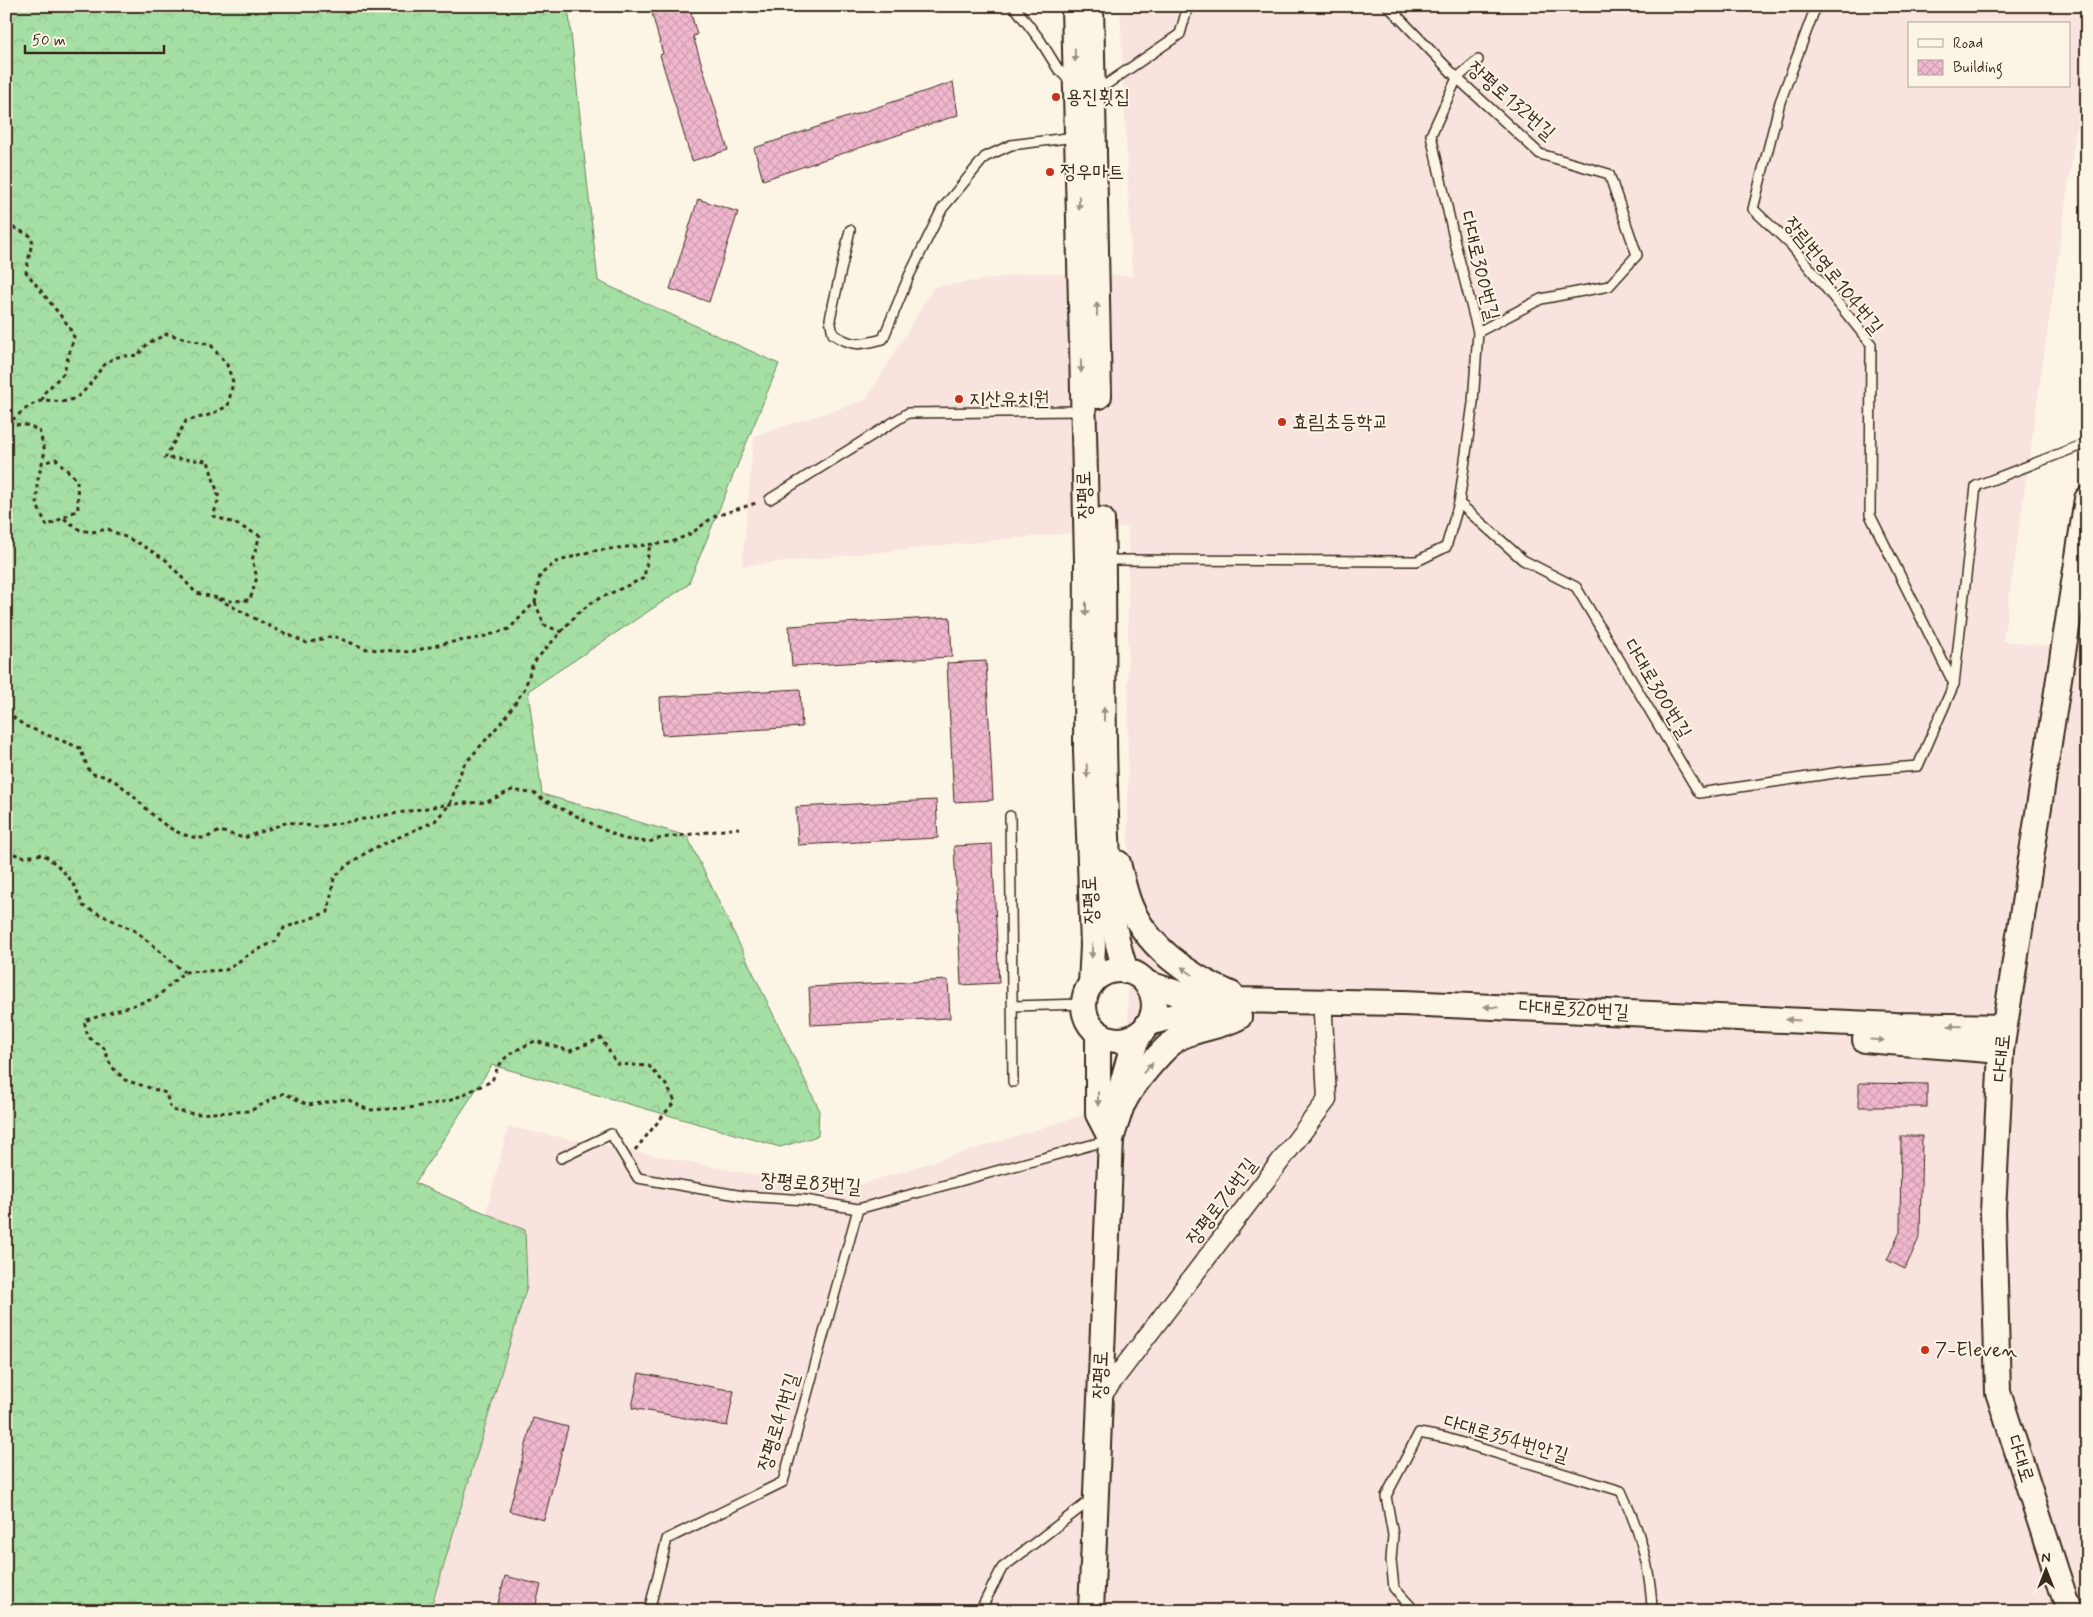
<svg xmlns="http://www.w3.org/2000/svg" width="2093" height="1617" font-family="Mynerve,'Poor Story',sans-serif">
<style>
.built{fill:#f8e3de;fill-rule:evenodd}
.forest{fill:url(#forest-crowns);stroke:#708461}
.building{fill:url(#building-cross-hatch);stroke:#3b2a1e}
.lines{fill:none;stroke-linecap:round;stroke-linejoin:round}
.lane-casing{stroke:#3b2a1e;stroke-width:12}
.street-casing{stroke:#3b2a1e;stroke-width:21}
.secondary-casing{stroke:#3b2a1e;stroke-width:28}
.path{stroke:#3b2a1e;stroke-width:3;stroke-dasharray:4 4;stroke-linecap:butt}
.lane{stroke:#fcf5e5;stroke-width:9}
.street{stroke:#fcf5e5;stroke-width:18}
.secondary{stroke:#fcf5e5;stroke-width:24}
.oneway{fill:#9c9082}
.poi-dot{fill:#c8321e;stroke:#fcf5e5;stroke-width:2}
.labels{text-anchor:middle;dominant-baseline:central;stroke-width:4;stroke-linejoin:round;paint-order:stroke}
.poi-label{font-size:20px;fill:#3b2a1e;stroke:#fcf5e5;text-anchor:start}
.street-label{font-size:20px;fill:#3b2a1e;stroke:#fcf5e5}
</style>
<defs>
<pattern id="forest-crowns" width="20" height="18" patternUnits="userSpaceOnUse" patternTransform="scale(1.25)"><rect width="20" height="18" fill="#a5dfa4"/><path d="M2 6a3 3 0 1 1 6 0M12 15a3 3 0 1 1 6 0" fill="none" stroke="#8fc08d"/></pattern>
<pattern id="building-cross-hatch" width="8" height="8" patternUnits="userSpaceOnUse" patternTransform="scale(1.25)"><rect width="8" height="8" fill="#f0b8ce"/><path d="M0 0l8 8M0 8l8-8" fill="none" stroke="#cf9eb0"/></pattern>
</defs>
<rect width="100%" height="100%" fill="#fcf5e5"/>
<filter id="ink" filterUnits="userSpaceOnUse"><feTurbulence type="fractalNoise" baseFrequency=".02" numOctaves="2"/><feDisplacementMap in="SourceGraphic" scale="10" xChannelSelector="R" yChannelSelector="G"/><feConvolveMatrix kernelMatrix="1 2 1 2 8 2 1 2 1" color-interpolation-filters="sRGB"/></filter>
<g filter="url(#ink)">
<!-- built -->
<path class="built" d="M 1120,6 L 2087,6 L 2087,55 L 2003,641 L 2087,650 L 2087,1611 L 384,1611 L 508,1127 L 839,1191 L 1128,1101 L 1128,527 L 742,566 L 754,436 L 866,400 L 934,287 L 1030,273 L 1132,276 ZM 1909,24 L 2069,24 L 2069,86 L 1909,86 Z"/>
<!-- forest -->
<path class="forest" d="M 6,6 L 568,6 L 598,281 L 779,364 L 688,585 L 528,691 L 542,794 L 687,836 L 819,1109 L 818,1136 L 780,1147 L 492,1065 L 415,1183 L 525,1230 L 527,1286 L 430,1611 L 6,1611 Z"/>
<!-- building -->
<g class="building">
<path d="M 650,6 L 689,6 L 697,35 L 693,36 L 728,150 L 692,161 L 660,55 L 663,54 Z"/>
<path d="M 953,82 L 958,115 L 763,180 L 754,148 Z"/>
<path d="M 698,199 L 738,212 L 709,302 L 670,289 Z"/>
<path d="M 950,617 L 952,657 L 792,666 L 789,626 Z"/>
<path d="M 986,661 L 993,800 L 954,802 L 947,663 Z"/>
<path d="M 800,689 L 802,727 L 662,735 L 660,697 Z"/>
<path d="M 936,800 L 938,838 L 798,845 L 796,807 Z"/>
<path d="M 992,844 L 999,983 L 961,985 L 954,846 Z"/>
<path d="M 948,980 L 950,1018 L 811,1025 L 809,987 Z"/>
<path d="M 1859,1083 L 1927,1084 L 1927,1107 L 1859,1107 Z"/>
<path d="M 1901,1136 L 1922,1136 L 1920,1236 L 1905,1269 L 1887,1260 L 1900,1232 Z"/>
<path d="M 639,1373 L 734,1391 L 727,1426 L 632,1408 Z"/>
<path d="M 533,1418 L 568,1427 L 544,1520 L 509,1511 Z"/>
<path d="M 505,1576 L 541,1585 L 534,1611 L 496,1611 Z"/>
</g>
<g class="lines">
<!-- lane casing -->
<g class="lane-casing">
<g id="lane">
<path d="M 1014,6 L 1040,40 L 1058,69 L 1071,82"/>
<path d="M 1388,6 L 1457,78 L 1540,154 L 1609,174 L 1637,255 L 1609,286 L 1541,299 L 1478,332"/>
<path d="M 1816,6 L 1780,102 L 1753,209 L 1791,245 L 1871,344 L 1870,515 L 1954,684"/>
<path d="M 1478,60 L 1457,78 L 1431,135 L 1456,247 L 1478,332 L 1473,403 L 1459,503 L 1523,560 L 1576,587 L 1699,793 L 1842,772 L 1918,766 L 1954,684 L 1976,486 L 2087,443"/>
<path d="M 1094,86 L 1107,84 L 1180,34 L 1188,6"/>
<path d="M 850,230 L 830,319 L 833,334 C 853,347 860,345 883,339 L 909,276 L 942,209 L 985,157 L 1011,145 L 1075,137"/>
<path d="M 770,499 L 908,413 L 1082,411"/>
<path d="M 1104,560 L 1417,561 L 1446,547 L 1459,503"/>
<path d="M 1010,816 L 1013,1082"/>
<path d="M 1013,1006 L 1084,1004"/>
<path d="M 561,1158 L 611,1134 L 638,1178 L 743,1196 L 805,1200 L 858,1209 L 1109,1140"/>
<path d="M 649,1611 L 667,1539 L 783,1482 L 858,1209"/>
<path d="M 980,1611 L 1002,1568 L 1092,1499"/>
<path d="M 1415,1611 L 1394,1588 L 1391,1560 L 1393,1535 L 1386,1496 L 1419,1433 L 1446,1438 L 1621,1491 C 1639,1528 1651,1569 1652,1611"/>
</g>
</g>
<!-- street casing -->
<g class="street-casing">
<path id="street" d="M 1100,1398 L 1327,1100 L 1323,1015"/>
</g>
<!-- secondary casing -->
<g class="secondary-casing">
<g id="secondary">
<path d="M 1074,6 L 1087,560 L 1086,751 L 1093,946 L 1091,984"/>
<path d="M 1091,6 L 1099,396"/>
<path d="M 1102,520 C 1105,625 1101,731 1107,836 C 1109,882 1110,928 1126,971"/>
<path d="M 1118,863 C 1121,875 1124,888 1128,900 C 1144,945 1189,977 1231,994"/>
<circle cx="1119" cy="1005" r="35"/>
<path d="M 1146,983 L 1186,996 L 1227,1000 L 1404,1003 L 1895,1025 L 2004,1027"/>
<path d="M 1148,1024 C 1173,1014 1199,1012 1227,1012"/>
<path d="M 1098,1033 L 1098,1114 L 1111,1139"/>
<path d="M 1865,1040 L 2001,1051"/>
<path d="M 1124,1102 C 1132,1085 1164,1046 1180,1037 C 1199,1028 1221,1027 1239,1017"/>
<path d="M 1091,1611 L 1111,1139 L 1121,1108 L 1122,1084 L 1129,1059 L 1140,1033"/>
<path d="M 2069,1611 L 1998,1392 L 1993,1212 L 2001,1051 L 2087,499"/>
</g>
</g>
<!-- path -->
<g class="path">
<path d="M 6,224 L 33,237 L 26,272 L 68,325 L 74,337 L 63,374 L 45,392 L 42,400"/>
<path d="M 8,424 L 26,425 L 39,430 L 45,451 L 37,483 L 37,505 L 47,526 L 78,510 L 77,480 L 56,459 L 42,463"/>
<path d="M 6,425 C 17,417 28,404 41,401 C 54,398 60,406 75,398 C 93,388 98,364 115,358 C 122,355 131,356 138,355 L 148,343 L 167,334 L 211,345 L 227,365 L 233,382 L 228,406 L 209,415 L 186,421 L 165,458 L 208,461 L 219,498 L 213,516 L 234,523 L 260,536 L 252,560 L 257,577 L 250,600 L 231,601 L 196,593 L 166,560 L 140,544 L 108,529 L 92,532 L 80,530 L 62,517"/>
<path d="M 218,599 L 275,629 L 307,643 L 333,636 L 367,649 L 410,652 L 446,643 L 479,638 L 509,629 L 535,602 L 540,575 L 556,562 L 592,551 L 672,542 L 692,533 L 713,517 L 759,502"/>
<path d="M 535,602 L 544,625 L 562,632"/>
<path d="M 6,712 L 25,726 L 80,748 L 90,773 C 96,775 103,775 109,778 C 142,795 158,836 202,838 C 208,838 215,833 220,831 L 244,838 L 288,822 L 317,827 L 450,804 L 487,802 L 512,790 L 536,794 L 542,799 L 623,839 L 649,842 L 661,838 L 739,828"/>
<path d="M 6,852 L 25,857 L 43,854 C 65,871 74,880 83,906 L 137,932 L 184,972"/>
<path d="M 635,1150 L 675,1101 L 666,1085 L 649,1066 L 617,1064 L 601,1038 L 570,1051 L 535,1041 C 511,1053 502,1054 492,1081 L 449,1101 L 409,1108 L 368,1110 L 347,1099 L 308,1105 L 284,1093 L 250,1111 L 195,1114 L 171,1110 L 166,1093 L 125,1080 L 111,1066 L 104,1048 L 88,1037 L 84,1021 L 156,998 L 184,972 L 226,970 L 251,953 L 276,941 L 284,928 L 328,912 L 334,878 L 347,865 L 372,849 L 435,821 L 450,804 L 463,766 L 505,718 L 525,688 L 533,663 L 578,613 L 594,601 L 644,578 L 650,544"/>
</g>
<!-- lane -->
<use href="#lane" class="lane"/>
<!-- street -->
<use href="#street" class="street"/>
<!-- secondary -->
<use href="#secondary" class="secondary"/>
</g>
<!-- one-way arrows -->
<defs><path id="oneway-solid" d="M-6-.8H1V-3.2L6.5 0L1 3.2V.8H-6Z" transform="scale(1.25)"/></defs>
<g class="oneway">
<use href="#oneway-solid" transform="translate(1075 55) rotate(88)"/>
<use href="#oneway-solid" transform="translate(1079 203) rotate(89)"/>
<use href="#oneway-solid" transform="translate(1097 309) rotate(-91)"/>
<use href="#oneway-solid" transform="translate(1081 366) rotate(89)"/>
<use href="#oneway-solid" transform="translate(1086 609) rotate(90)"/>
<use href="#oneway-solid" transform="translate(1104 714) rotate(-90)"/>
<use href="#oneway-solid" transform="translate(1087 771) rotate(87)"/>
<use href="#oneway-solid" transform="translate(1092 951) rotate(92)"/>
<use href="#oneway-solid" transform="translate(1187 971) rotate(-145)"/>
<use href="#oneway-solid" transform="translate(1491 1007) rotate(-177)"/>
<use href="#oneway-solid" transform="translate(1793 1020) rotate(-177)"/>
<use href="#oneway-solid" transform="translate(1955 1026) rotate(-179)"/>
<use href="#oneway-solid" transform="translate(1877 1040) rotate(3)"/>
<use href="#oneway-solid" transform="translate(1148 1068) rotate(-46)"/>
<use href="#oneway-solid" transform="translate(1098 1099) rotate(90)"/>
</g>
</g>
<!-- markers -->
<g class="poi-dot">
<circle cx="1056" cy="97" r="5"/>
<circle cx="1050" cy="172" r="5"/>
<circle cx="959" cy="399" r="5"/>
<circle cx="1282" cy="422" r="5"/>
<circle cx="1925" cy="1350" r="5"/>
</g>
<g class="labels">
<!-- poi labels -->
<g class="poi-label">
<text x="1066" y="97">용진횟집</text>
<text x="1060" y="172">정우마트</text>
<text x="969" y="399">지산유치원</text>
<text x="1292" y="422">효림초등학교</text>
<text x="1935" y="1350">7-Eleven</text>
</g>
<!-- street labels -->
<g class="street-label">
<text transform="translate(1511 101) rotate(41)">장평로132번길</text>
<text transform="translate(1479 266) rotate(76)">다대로300번길</text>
<text transform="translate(1833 276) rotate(51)">장림번영로104번길</text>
<text transform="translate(1085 495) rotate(-92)">장평로</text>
<text transform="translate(1657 689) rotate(59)">다대로300번길</text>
<text transform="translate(1091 900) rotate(-93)">장평로</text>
<text transform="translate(1574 1010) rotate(3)">다대로320번길</text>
<text transform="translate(2002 1058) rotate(-85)">다대로</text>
<text transform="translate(811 1184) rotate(4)">장평로83번길</text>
<text transform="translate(1222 1202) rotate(-53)">장평로76번길</text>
<text transform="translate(1101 1375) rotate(-88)">장평로</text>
<text transform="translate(779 1422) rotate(-73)">장평로41번길</text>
<text transform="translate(1506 1439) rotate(16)">다대로354번안길</text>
<text transform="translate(2020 1459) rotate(72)">다대로</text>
</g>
</g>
<!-- margin -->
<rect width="2093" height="1617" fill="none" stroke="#fcf5e5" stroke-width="25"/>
<rect x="12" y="12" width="2068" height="1592" fill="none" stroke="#3b2a1e" stroke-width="2" filter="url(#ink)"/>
<!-- legend -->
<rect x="1908" y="22" width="162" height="65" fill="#fcf5e5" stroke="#afa495"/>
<rect x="1918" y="39" width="25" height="8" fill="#fcf5e5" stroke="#afa495"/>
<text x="1953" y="48" font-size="15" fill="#3b2a1e">Road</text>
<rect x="1918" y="60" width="25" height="15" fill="url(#building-cross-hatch)" stroke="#afa495"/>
<text x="1953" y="72" font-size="15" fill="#3b2a1e">Building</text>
<!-- north arrow -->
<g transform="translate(2046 1570)" stroke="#fcf5e5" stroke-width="4" paint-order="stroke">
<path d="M0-4L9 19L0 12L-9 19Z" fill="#3b2a1e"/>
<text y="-8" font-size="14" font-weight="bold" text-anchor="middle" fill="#3b2a1e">N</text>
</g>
<!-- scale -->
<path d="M25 45v8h139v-8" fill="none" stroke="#3b2a1e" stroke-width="2.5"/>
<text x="32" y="45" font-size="15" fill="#3b2a1e" stroke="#fcf5e5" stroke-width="4" paint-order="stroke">50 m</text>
</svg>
